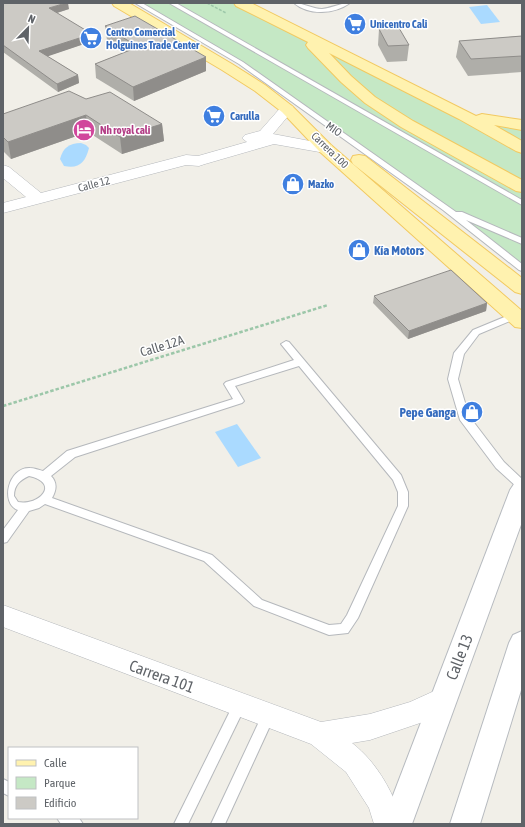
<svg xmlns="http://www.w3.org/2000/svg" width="525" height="827" font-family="'Asap Condensed',sans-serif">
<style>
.green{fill:#c5e8c5}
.water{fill:#aadaff}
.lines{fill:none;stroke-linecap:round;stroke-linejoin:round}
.lane-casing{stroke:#b5b8bc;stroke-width:2}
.street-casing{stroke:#b5b8bc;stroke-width:1}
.secondary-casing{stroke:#b6babf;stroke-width:2}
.primary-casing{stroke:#f2c960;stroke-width:2}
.path-far1{stroke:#9cc7a9;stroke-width:1.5;stroke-dasharray:3 1.5;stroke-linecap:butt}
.path{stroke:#9cc7a9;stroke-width:2.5;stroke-dasharray:3.5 2;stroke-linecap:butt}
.lane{fill:#fff;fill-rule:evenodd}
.street{fill:#fff;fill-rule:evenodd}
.secondary{fill:#fff;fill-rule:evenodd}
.primary{fill:#fff2af;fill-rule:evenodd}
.wall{fill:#afaea9}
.shaded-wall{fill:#8f8d8a}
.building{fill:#cccac5;stroke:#8f8d8a}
.labels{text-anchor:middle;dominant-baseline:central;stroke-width:3;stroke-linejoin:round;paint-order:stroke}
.far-shop-label{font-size:11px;font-weight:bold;fill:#366cbe;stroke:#fff;text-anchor:start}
.far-street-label{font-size:11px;fill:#5f6368;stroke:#fff}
.far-hotel-label{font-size:11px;font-weight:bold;fill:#b23c85;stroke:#fff;text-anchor:start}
.shop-label{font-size:13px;font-weight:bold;fill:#366cbe;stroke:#fff;text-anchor:start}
.street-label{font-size:13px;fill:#5f6368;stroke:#fff}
.near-street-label{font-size:16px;fill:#5f6368;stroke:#fff}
</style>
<rect width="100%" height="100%" fill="#f1efe8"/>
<!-- green -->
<path class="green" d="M 138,3 L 241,3 L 465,116 L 522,125 L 522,268 L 446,208 L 241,63 Z"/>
<!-- water -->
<g class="water">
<path d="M 487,5 L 500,22 L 481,24 L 469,7 Z"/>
<path d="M 81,143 L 86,145 L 89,148 C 85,163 79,169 64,166 L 60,159 C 63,148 69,143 81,143 Z"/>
<path d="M 237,424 L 261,458 L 238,467 L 215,432 Z"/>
</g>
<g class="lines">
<!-- lane casing -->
<g class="lane-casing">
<g id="lane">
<path d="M 135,3 L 142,3 L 243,62 L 456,212 L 462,212 L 522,238 L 522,244 L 466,220 L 522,264 L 522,271 L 519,270 L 443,210 L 239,64 Z"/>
<path d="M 169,3 L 176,3 L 522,200 L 522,205 Z"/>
<path d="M 294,3 C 304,3 312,9 322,9 C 332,8 340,3 350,3 C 335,14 309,16 294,3 Z"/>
<path d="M 514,313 L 519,316 L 517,318 L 479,334 L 464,354 L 458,379 L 469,416 L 504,462 L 522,479 L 522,489 L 518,488 L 496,468 L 460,420 L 448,379 L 454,353 L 473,330 Z"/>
<path d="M 286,341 L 289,342 L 401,475 L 408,492 L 408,506 L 358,618 L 348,633 L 329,635 L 254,606 L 204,561 L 45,504 L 39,508 L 29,511 L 7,542 L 3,543 L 3,530 L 18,510 C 0,504 8,467 30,468 C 34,468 39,470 43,471 L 67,451 L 233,399 L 224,384 L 226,382 L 294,360 L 281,344 ZM 299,366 L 393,480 L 398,492 L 398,506 L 347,615 L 341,624 L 329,625 L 262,600 L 212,555 L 52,498 C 56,491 58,483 51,476 L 75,457 L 242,403 L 244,401 L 235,386 ZM 29,476 C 61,483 39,506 18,502 L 14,496 C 14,485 20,480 29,476 Z"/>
<path d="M 240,699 L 245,701 L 246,705 L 188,824 L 174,824 L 235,701 Z"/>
<path d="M 269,709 L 274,711 L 275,715 L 225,824 L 211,824 L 264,711 Z"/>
<path d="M 3,779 L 9,782 L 9,796 L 3,793 Z"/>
<path d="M 57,818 L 79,818 L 83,824 L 61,824 Z"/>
</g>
</g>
<!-- street casing -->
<g class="street-casing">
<g id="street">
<path d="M 287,105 L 292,106 L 294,109 L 273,134 L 331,145 L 333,148 L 331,151 L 325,153 L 274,144 L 205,164 L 199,166 L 186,165 L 3,213 L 3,203 L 26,197 L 3,178 L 3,165 L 9,167 L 41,193 L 186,155 L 198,156 L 247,142 L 242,138 L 245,135 L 260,131 L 282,106 Z"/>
<path d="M 3,605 L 321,722 L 370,714 L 410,702 L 443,687 L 452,690 L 456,699 L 452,708 L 426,721 L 370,740 L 352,743 C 378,763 393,793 404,824 L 374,824 L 369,808 L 346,772 L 311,744 L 3,627 Z"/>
</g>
</g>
<!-- secondary casing -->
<g class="secondary-casing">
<g id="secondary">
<path d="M 522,481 L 522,522 L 412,824 L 382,824 L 510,490 L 514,484 Z"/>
<path d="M 522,631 L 522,687 L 480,824 L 450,824 L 509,643 L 513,635 Z"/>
</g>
</g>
<!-- primary casing -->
<g class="primary-casing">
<g id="primary">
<path d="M 112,3 L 129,3 L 232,64 L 265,85 L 292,106 L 331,145 L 522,311 L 522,328 L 515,327 L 319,151 L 282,112 L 255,91 L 222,70 L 114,6 Z"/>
<path d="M 234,3 L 251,3 L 476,116 L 482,114 L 522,120 L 522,130 L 494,125 L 522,141 L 522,153 L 516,151 L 459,119 L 329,53 L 351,76 L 375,97 L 413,121 L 522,180 L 522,192 L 516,191 L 401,127 L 365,103 L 341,82 L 308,48 L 306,45 L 308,42 L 236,6 Z"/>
<path d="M 359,155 L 365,156 L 522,278 L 522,294 L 515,292 L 353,164 L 351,160 L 353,156 Z"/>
</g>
</g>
<!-- path-far1 -->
<path class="path-far1" d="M 207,3 L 226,13"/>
<!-- path -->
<path class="path" d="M 3,406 L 328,305"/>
<!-- lane -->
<use href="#lane" class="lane"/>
<!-- street -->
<use href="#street" class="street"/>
<!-- secondary -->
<use href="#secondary" class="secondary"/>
<!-- primary -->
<use href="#primary" class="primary"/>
</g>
<!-- wall -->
<g class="wall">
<path d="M 3,3 L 69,9 L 57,13 L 93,41 L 47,56 L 78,75 L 79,83 L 58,92 L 3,52 Z"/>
<path d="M 105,26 L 206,57 L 206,71 L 134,101 L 96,78 L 95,64 L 125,52 L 107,40 Z"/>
<path d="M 379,29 L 409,45 L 407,61 L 387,62 L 378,45 Z"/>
<path d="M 522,36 L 522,72 L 468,76 L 456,57 L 459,41 Z"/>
<path d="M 86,99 L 162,124 L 164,141 L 122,154 L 88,132 L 11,159 L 3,151 L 3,114 Z"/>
<path d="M 374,296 L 487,303 L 486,311 L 408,339 L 373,303 Z"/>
</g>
<!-- shaded-wall -->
<g class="shaded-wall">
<path d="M 66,3 L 68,3 L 69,9 L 50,15 L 49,8 Z"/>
<path d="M 92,34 L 93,41 L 40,59 L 39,51 Z"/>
<path d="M 206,57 L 206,71 L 134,101 L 133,87 Z"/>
<path d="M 78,75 L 79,83 L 58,92 L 57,84 Z"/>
<path d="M 86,115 L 88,132 L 11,159 L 8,142 Z"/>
<path d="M 162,124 L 164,141 L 122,154 L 120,137 Z"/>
<path d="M 487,303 L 486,311 L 408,339 L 409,331 Z"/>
</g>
<!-- building -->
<g class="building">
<path d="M 3,3 L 66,3 L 49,8 L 92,34 L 39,51 L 78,75 L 57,84 L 3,45 Z"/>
<path d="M 135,16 L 206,57 L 133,87 L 95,64 L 138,47 L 105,26 Z"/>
<path d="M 399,28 L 409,45 L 388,46 L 379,29 Z"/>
<path d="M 522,36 L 522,56 L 471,59 L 459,41 Z"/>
<path d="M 69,91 L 86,99 L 110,92 L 162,124 L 120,137 L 86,115 L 8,142 L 3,137 L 3,114 Z"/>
<path d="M 451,270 L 487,303 L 409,331 L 374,296 Z"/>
</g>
<!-- icons -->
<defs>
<g id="supermarket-disc" transform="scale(1.15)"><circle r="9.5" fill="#3f7fe0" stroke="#fff"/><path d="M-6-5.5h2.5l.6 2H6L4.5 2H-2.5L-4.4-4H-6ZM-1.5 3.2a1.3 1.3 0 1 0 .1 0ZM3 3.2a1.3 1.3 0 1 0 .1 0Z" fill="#fff"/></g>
<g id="hotel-disc" transform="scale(1.15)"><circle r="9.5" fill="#d1479c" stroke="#fff"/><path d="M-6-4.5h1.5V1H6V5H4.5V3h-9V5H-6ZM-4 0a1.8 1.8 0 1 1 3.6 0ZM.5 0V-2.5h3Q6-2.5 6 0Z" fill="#fff"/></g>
<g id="shop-disc" transform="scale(1.15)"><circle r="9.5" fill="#3f7fe0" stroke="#fff"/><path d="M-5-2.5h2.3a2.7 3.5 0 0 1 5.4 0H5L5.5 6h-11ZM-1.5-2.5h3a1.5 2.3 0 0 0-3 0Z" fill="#fff"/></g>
</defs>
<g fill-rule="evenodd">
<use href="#supermarket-disc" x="355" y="24"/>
<use href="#supermarket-disc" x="91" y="38"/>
<use href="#supermarket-disc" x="214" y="116"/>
<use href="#hotel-disc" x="84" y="130"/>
<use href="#shop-disc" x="293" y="184"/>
<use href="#shop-disc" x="359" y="250"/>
<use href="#shop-disc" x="472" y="412"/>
</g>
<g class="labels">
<!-- far-shop labels -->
<g class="far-shop-label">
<text x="370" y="24">Unicentro Cali</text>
<text x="106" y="32">Centro Comercial<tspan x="106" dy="13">Holguines Trade Center</tspan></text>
<text x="230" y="116">Carulla</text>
<text x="308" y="184">Mazko</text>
</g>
<!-- far-street labels -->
<g class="far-street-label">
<text transform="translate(334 129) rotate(35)">MIO</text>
<text transform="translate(330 150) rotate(44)">Carrera 100</text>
<text transform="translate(94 184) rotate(-15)">Calle 12</text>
</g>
<!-- far-hotel labels -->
<g class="far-hotel-label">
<text x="100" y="130">Nh royal cali</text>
</g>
<!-- shop labels -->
<g class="shop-label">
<text x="374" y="250">Kía Motors</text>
<text x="456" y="412" text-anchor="end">Pepe Ganga</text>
</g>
<!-- street labels -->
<g class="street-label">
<text transform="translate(162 346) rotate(-17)">Calle 12A</text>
</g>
<!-- near-street labels -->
<g class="near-street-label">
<text transform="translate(459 657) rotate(-69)">Calle 13</text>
<text transform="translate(162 676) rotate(20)">Carrera 101</text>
</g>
</g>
<!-- border -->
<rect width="525" height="827" fill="none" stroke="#5f6368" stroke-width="8"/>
<!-- legend -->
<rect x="8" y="747" width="130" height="72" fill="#ffffff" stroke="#bfc1c3"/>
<rect x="16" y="760" width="20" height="6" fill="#fff2af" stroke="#bfc1c3"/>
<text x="44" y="767" font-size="12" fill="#5f6368">Calle</text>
<rect x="16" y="777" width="20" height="12" fill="#c5e8c5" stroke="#bfc1c3"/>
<text x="44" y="787" font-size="12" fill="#5f6368">Parque</text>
<rect x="16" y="797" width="20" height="12" fill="#cccac5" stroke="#bfc1c3"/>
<text x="44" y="807" font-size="12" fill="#5f6368">Edificio</text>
<!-- north arrow -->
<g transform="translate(28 28) rotate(23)" stroke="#ffffff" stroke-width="3" paint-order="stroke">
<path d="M0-3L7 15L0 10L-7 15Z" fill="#5f6368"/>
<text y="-6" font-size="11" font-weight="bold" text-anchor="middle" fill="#5f6368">N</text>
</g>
</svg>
